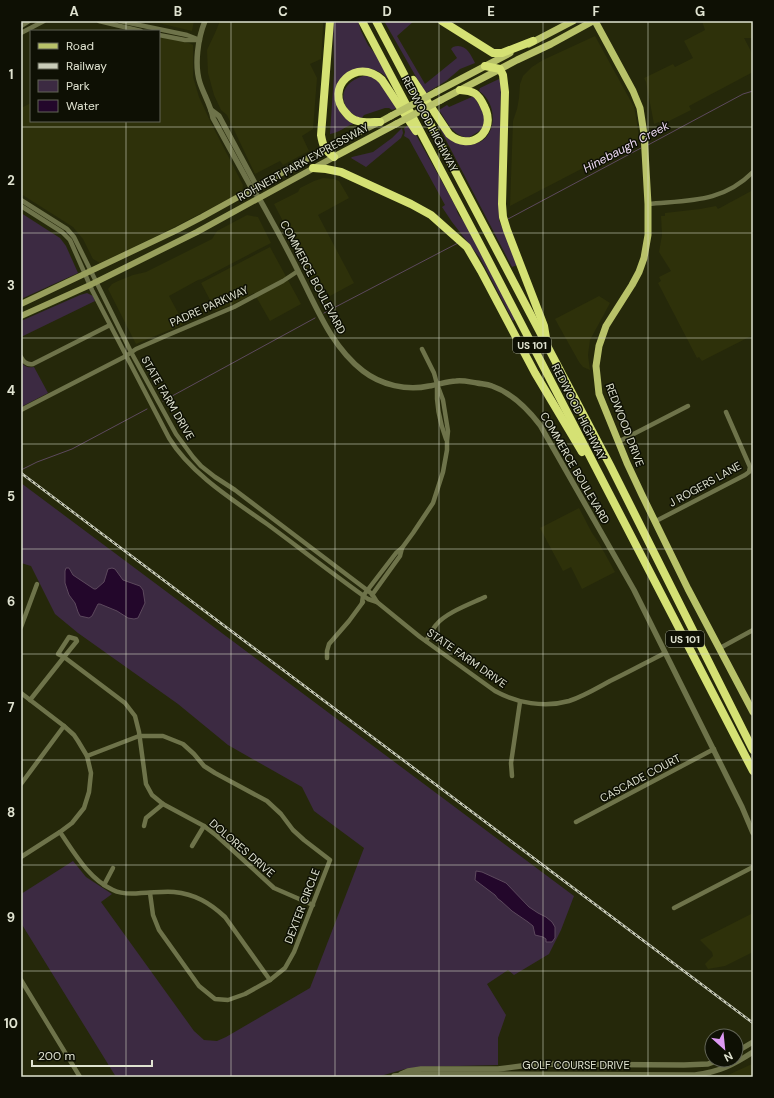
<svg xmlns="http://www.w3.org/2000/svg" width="774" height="1098" font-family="'DM Sans',sans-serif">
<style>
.built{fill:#2e310a}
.green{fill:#3c2a42}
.water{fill:#23072b;stroke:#5c495d}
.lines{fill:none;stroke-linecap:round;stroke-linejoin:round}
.stream{stroke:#5c495d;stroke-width:1}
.minor{stroke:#6e734a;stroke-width:4.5}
.tertiary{stroke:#6e734a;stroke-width:5.5}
.secondary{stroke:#989f5c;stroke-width:6}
.primary{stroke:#b8c269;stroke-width:7}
.motorway{stroke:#d5e174;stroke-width:8}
.rail-casing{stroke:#c9ccb9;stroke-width:2.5}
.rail{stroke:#0e1004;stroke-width:1;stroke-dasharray:3;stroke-linecap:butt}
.primary-bridge{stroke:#b8c269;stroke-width:7}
.grid{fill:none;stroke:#e0e3d1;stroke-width:1;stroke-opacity:0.55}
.labels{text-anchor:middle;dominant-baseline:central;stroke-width:3;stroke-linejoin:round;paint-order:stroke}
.shield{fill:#0e1004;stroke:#a1a494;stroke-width:1}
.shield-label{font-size:10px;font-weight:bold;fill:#e0e3d1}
.street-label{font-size:11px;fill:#e0e3d1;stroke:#0e1004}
.water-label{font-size:12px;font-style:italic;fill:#f0dcf6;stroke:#0e1004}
.neatline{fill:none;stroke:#e0e3d1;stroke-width:1.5}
.grid-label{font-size:13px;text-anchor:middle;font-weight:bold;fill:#e0e3d1}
</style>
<rect width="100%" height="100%" fill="#25280a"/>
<!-- built -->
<g class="built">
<path d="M 150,21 L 194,21 L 192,31 Z"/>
<path d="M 220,21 L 323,21 L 323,27 L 321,59 L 310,64 L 317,78 L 313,129 L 302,136 L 309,151 L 283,165 L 280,161 L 255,174 L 227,115 L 221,110 L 214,95 L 208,73 L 207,50 L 215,33 Z"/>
<path d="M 702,21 L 753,21 L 753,38 L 744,38 L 753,55 L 753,72 L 689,106 L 691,110 L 661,125 L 659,122 L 654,124 L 646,82 L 644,78 L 673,64 L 675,67 L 693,58 L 684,41 L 705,30 Z"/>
<path d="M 595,36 L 634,107 L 637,123 L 639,139 L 510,206 L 513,121 L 517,109 L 519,98 L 520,84 L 523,76 L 532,67 L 543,60 Z"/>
<path d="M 159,37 L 189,43 L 193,45 L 193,77 L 199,97 L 211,123 L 243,185 L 242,192 L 165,232 L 100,263 L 93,259 L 83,239 L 73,227 L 21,194 L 21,108 L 31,103 L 31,121 L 159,121 Z"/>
<path d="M 323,178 L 334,179 L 339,181 L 349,198 L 318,215 L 354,283 L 330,296 L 320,281 L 314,283 L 293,243 L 295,236 L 294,231 L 292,229 L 288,231 L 274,204 L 298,192 L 300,188 L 314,181 Z"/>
<path d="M 753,190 L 753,335 L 702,361 L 699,357 L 697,358 L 658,283 L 661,281 L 659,277 L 671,271 L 659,252 L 662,235 L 661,216 L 665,216 L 665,213 L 700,209 L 716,206 L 718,209 Z"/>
<path d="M 247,215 L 258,217 L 271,243 L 202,279 L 198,280 L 169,296 L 184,324 L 136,344 L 108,289 L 112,284 L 118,281 L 133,275 L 146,272 L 212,239 L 217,231 Z"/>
<path d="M 270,247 L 301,304 L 270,321 L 254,293 L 234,304 L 216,311 L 201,283 Z"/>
<path d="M 599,296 L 610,303 L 590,340 L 588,355 L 590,370 L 583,367 L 579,362 L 555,319 Z"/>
<path d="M 579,508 L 592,533 L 599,543 L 615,572 L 582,589 L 571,567 L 563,571 L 540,528 Z"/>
<path d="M 753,913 L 753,952 L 725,966 L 708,969 L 705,964 L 713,956 L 712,952 L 700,940 Z"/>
<path d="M 752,1064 L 753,1077 L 723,1077 L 728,1075 Z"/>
</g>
<!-- green -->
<g class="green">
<path d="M 333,21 L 358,21 L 361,31 L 368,45 L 377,56 L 389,78 L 388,79 C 383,73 372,67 364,69 C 358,70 351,74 345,77 C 344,83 338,103 339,108 C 340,115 348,121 354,124 C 345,126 339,133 330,134 L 334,73 Z"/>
<path d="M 384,21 L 414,21 L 397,36 L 425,84 L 457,58 L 451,49 L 453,47 C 465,43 470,53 475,63 L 460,69 L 446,81 L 426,93 L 415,75 Z"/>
<path d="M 363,76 L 369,76 L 378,80 L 397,108 L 392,110 L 389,108 L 385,108 L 364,115 L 361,119 C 337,108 337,84 363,76 Z"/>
<path d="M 499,79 L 501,83 L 499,175 L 499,220 L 517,265 L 512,267 L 436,121 L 463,144 C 496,150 502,106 479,91 L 480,88 Z"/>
<path d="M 474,96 L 486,118 L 481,130 L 468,138 C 452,135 448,123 439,110 L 447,105 L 449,107 Z"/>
<path d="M 410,124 L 456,207 C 457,213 459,216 463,220 L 516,319 L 513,321 L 480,258 L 452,222 L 442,207 L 445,205 L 409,139 L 404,136 L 405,132 L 404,128 Z"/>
<path d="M 402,128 L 403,133 L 401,138 L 366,167 L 351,158 L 352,157 L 373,152 L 392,138 Z"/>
<path d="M 21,213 L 60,238 L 66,246 L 78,273 L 21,299 Z"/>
<path d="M 87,293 L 93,296 L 95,301 L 21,337 L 21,321 L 80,295 Z"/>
<path d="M 21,361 C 24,367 28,368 34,367 L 48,393 L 21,407 Z"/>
<path d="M 21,483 L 574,896 L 561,930 L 549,954 L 514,975 L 508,970 L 487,984 L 506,1015 L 498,1038 L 498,1065 L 419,1067 L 405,1069 L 377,1077 L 116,1077 L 21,923 L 21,894 L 73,861 L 86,877 L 112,894 L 101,902 L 194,1031 L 204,1040 L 217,1041 L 226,1037 L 310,988 L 364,848 L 314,811 L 302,787 L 228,745 L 178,704 L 78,633 L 55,614 L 31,566 L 21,563 Z"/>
</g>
<!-- water -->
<g class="water">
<path d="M 66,568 L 69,568 L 73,575 L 94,589 L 96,589 L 104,582 L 108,569 L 112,568 L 115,569 L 123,580 L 140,586 L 143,590 L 145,603 L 138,618 L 134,619 L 128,618 L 117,611 L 100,604 L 98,604 L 92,616 L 89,618 L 80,616 L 78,612 L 75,603 L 69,595 L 65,583 L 65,571 Z"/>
<path d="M 476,871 L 482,872 L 506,883 L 529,907 L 538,913 L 546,917 L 552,922 L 555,927 L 555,938 L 552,942 L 546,942 L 546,939 L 543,937 L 535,935 L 533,926 L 528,922 L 512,911 L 501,901 L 498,899 L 495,895 L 475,880 Z"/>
</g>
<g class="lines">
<!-- stream -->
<g class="stream">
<path d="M 648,145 L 743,94 L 753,91"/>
<path d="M 508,219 L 641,148"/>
<path d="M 324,313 L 458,243"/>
<path d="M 163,401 L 315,318"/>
<path d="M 21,470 L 37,462 L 72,449 L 147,409"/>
</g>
<!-- minor -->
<g class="minor">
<path d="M 99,21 L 141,31"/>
<path d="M 120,21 L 187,35 L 200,40"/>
<path d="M 21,26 L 29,21"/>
<path d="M 21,33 L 44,21"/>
<path d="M 159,35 L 185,40 L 198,40"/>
<path d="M 21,200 L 67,229 L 74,237 L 131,352 L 176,434 L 193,457 L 201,466 L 215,477 L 235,490 L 367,590 L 372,594 L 377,602"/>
<path d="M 648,204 C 689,200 722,203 753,172"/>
<path d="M 21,206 L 62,232 L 70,240 L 92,290 L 169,438 C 191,474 233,500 267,524 C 301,549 334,575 368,599 L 377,602 L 420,637 L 495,691 C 517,703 544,708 569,701 C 584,696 597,688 610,681 C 629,672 647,662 665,653"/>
<path d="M 21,357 C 23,361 27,365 33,364 L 110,325"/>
<path d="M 437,386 C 436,404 440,423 446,439"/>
<path d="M 21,410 L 126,356 L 136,349 L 168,335 L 234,307 L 283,281 L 298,271"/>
<path d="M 618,442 L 688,406"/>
<path d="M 656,521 L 745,475 L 749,472 L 750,467 L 726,412"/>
<path d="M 372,595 L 400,556 L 402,548"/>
<path d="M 362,603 L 363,596 L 396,553 L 402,548 L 413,533 L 433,503 L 443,472 L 447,450 L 447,441 L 448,431 L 443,400 L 437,384 L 434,373 L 422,349"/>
<path d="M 21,627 L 37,584"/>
<path d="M 69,637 L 76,639 L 77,641 L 64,657 L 58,654 Z"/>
<path d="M 426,641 C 429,636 432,630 436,625 C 445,613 470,604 485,597"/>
<path d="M 720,648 L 753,630"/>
<path d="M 327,658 L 327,651 L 329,644 L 349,621 L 363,602"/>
<path d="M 21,693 L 64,726 L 74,735 L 78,741 L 87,756 L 91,773 L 89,792 L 84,808 L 72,823 L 60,832 L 21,857"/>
<path d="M 30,700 L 64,657 L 125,703 L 135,716 L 139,732 L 146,784 L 152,795 L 163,804 L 204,826 L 217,836 L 274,888 L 313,905"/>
<path d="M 87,756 L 139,736 L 163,736 L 183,744 L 194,754 L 204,766 L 215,773 L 267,801 L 281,814 L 293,830 L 304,840 L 330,860 L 294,952 L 285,968 L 270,980 L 245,994 L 228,1000 L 215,999 L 199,986 L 159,930 L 153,915 L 150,893"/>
<path d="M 512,776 L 511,763 L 520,702"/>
<path d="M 21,784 L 64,726"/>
<path d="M 576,822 L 714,749"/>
<path d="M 144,826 L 146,818 L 163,804"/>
<path d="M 60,832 C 75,854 89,879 113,890 C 121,894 132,894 141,893 C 152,893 163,891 174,892 C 195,894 210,903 225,917 L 270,980"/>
<path d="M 192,846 L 204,826"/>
<path d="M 104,885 L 113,868"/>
<path d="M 674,908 L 753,867"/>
<path d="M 21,980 L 80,1077"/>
</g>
<!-- tertiary -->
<g class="tertiary">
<path d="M 205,21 C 198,38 194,65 200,83 C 204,95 211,106 213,118 L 252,189 L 259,198 C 273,223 287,248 299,273 C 317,308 331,346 363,371 C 381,385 407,391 429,386 C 438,385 447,381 456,381 C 463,380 470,382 477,383 C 482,384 487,384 492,386 C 512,393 527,408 540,425 L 634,590 L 742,807 L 753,833"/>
<path d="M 211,110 L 219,116 L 257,187 L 258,190"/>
<path d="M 736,1052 L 753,1042"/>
<path d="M 401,1074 L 408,1071 L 421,1069 L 498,1069 L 536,1064 L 684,1065 L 708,1064 L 719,1060"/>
<path d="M 394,1076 L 417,1074 L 695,1075 C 719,1072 733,1065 753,1052"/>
</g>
<!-- secondary -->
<g class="secondary">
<path d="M 21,304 L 177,230 L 202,217 L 325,149 L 378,123"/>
<path d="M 21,316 L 90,285 L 197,232 L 334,157"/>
</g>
<!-- primary -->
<g class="primary">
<path d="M 595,21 L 633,91 L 640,108 L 644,134 L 648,204 L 648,235 L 644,258 L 639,272 L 632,285 L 606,326 L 599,346 L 596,366 L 599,394 L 627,463 L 642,495 L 688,589 L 753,712"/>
<path d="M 529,44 L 573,21"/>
<path d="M 436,92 L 510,53"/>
<path d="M 441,100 L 517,60 L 551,44 L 593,21"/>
<path d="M 380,122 L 391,116"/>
<path d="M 334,157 L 396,124"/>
</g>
<!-- motorway -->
<g class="motorway">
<path d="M 330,21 L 321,135 C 323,147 325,150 334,157"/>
<path d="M 362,21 L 482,248 L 753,771"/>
<path d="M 376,21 L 610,465 L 753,750"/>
<path d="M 442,21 L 493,53 L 502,53 L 533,41"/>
<path d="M 485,66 L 500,69 L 503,75 L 505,92 L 502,204 L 503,217 L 507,230 L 544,326 L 546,338"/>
<path d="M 413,80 L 449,134 C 470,153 498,132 484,106 C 478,93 474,91 460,90"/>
<path d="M 380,122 C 373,122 365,123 358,121 C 353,120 349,117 346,113 C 323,88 357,56 382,80 L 416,131"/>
<path d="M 313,168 L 326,169 L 341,172 L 411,204 L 431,215 L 467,247 L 481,271 L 535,373 L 582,452"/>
</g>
<!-- rail casing -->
<g class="rail-casing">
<path id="rail" d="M 21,473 L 753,1023"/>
</g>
<!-- rail -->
<use href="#rail" class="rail"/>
<!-- primary-bridge -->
<g class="primary-bridge">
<path d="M 391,116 L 436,92"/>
<path d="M 396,124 L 441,100"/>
</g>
</g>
<!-- grid -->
<path class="grid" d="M 126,21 L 126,31M 231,21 L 231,1077M 335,21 L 335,1077M 439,21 L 439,1077M 543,21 L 543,1077M 648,21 L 648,1077M 126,121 L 126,1077M 21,127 L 753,127M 21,233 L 753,233M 21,338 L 753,338M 21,444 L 753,444M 21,549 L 753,549M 21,654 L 753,654M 21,760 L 753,760M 21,865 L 753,865M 21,971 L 753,971"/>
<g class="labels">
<!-- shield labels -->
<g class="shield">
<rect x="513" y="337" width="38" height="16" rx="3"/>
<rect x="666" y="631" width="38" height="16" rx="3"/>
</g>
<g class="shield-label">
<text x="532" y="345">US 101</text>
<text x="685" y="639">US 101</text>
</g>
<!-- street labels -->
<g class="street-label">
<text transform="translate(430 124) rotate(62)">REDWOOD HIGHWAY</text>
<text transform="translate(303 162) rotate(-29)">ROHNERT PARK EXPRESSWAY</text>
<text transform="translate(313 277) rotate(62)">COMMERCE BOULEVARD</text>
<text transform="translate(209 306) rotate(-24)">PADRE PARKWAY</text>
<text transform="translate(168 398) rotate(60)">STATE FARM DRIVE</text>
<text transform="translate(579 412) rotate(63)">REDWOOD HIGHWAY</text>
<text transform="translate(625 425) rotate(69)">REDWOOD DRIVE</text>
<text transform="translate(575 468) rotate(60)">COMMERCE BOULEVARD</text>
<text transform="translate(705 484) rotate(-29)">J ROGERS LANE</text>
<text transform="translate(467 658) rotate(35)">STATE FARM DRIVE</text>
<text transform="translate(640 778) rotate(-28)">CASCADE COURT</text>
<text transform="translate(242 848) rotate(41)">DOLORES DRIVE</text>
<text transform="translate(302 906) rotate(-69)">DEXTER CIRCLE</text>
<text x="576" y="1065">GOLF COURSE DRIVE</text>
</g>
<!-- water labels -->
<g class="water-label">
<text transform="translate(626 147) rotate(-28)">Hinebaugh Creek</text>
</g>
</g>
<!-- border -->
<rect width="774" height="1098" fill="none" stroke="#0e1004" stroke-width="44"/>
<!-- legend -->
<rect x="30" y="30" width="130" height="92" fill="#0e1004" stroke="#626456"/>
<rect x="38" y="43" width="20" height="6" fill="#b8c269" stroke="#626456"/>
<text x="66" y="50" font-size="12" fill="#e0e3d1">Road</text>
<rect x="38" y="63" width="20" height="6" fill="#c9ccb9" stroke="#626456"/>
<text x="66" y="70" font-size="12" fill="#e0e3d1">Railway</text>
<rect x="38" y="80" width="20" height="12" fill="#3c2a42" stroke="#626456"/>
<text x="66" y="90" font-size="12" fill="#e0e3d1">Park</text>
<rect x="38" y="100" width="20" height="12" fill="#23072b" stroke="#626456"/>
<text x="66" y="110" font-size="12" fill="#e0e3d1">Water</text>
<!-- north arrow -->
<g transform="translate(724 1048) rotate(153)"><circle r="19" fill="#0e1004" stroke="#626456"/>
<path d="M0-3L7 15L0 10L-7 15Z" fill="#dd99f3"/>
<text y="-6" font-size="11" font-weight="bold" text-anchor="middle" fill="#e0e3d1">N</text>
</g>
<!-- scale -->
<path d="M32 1060v6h120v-6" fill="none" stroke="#e0e3d1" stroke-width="2"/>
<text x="38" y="1060" font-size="12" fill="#e0e3d1" stroke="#0e1004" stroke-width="3" paint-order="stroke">200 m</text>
<rect x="22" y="22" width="730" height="1054" class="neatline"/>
<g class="grid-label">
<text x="74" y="16">A</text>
<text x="178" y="16">B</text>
<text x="283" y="16">C</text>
<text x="387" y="16">D</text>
<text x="491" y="16">E</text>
<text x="596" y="16">F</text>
<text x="700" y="16">G</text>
<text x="11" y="79">1</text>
<text x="11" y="185">2</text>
<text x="11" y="290">3</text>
<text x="11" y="395">4</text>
<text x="11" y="501">5</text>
<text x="11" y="606">6</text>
<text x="11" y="712">7</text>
<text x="11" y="817">8</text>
<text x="11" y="922">9</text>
<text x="11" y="1028">10</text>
</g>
</svg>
